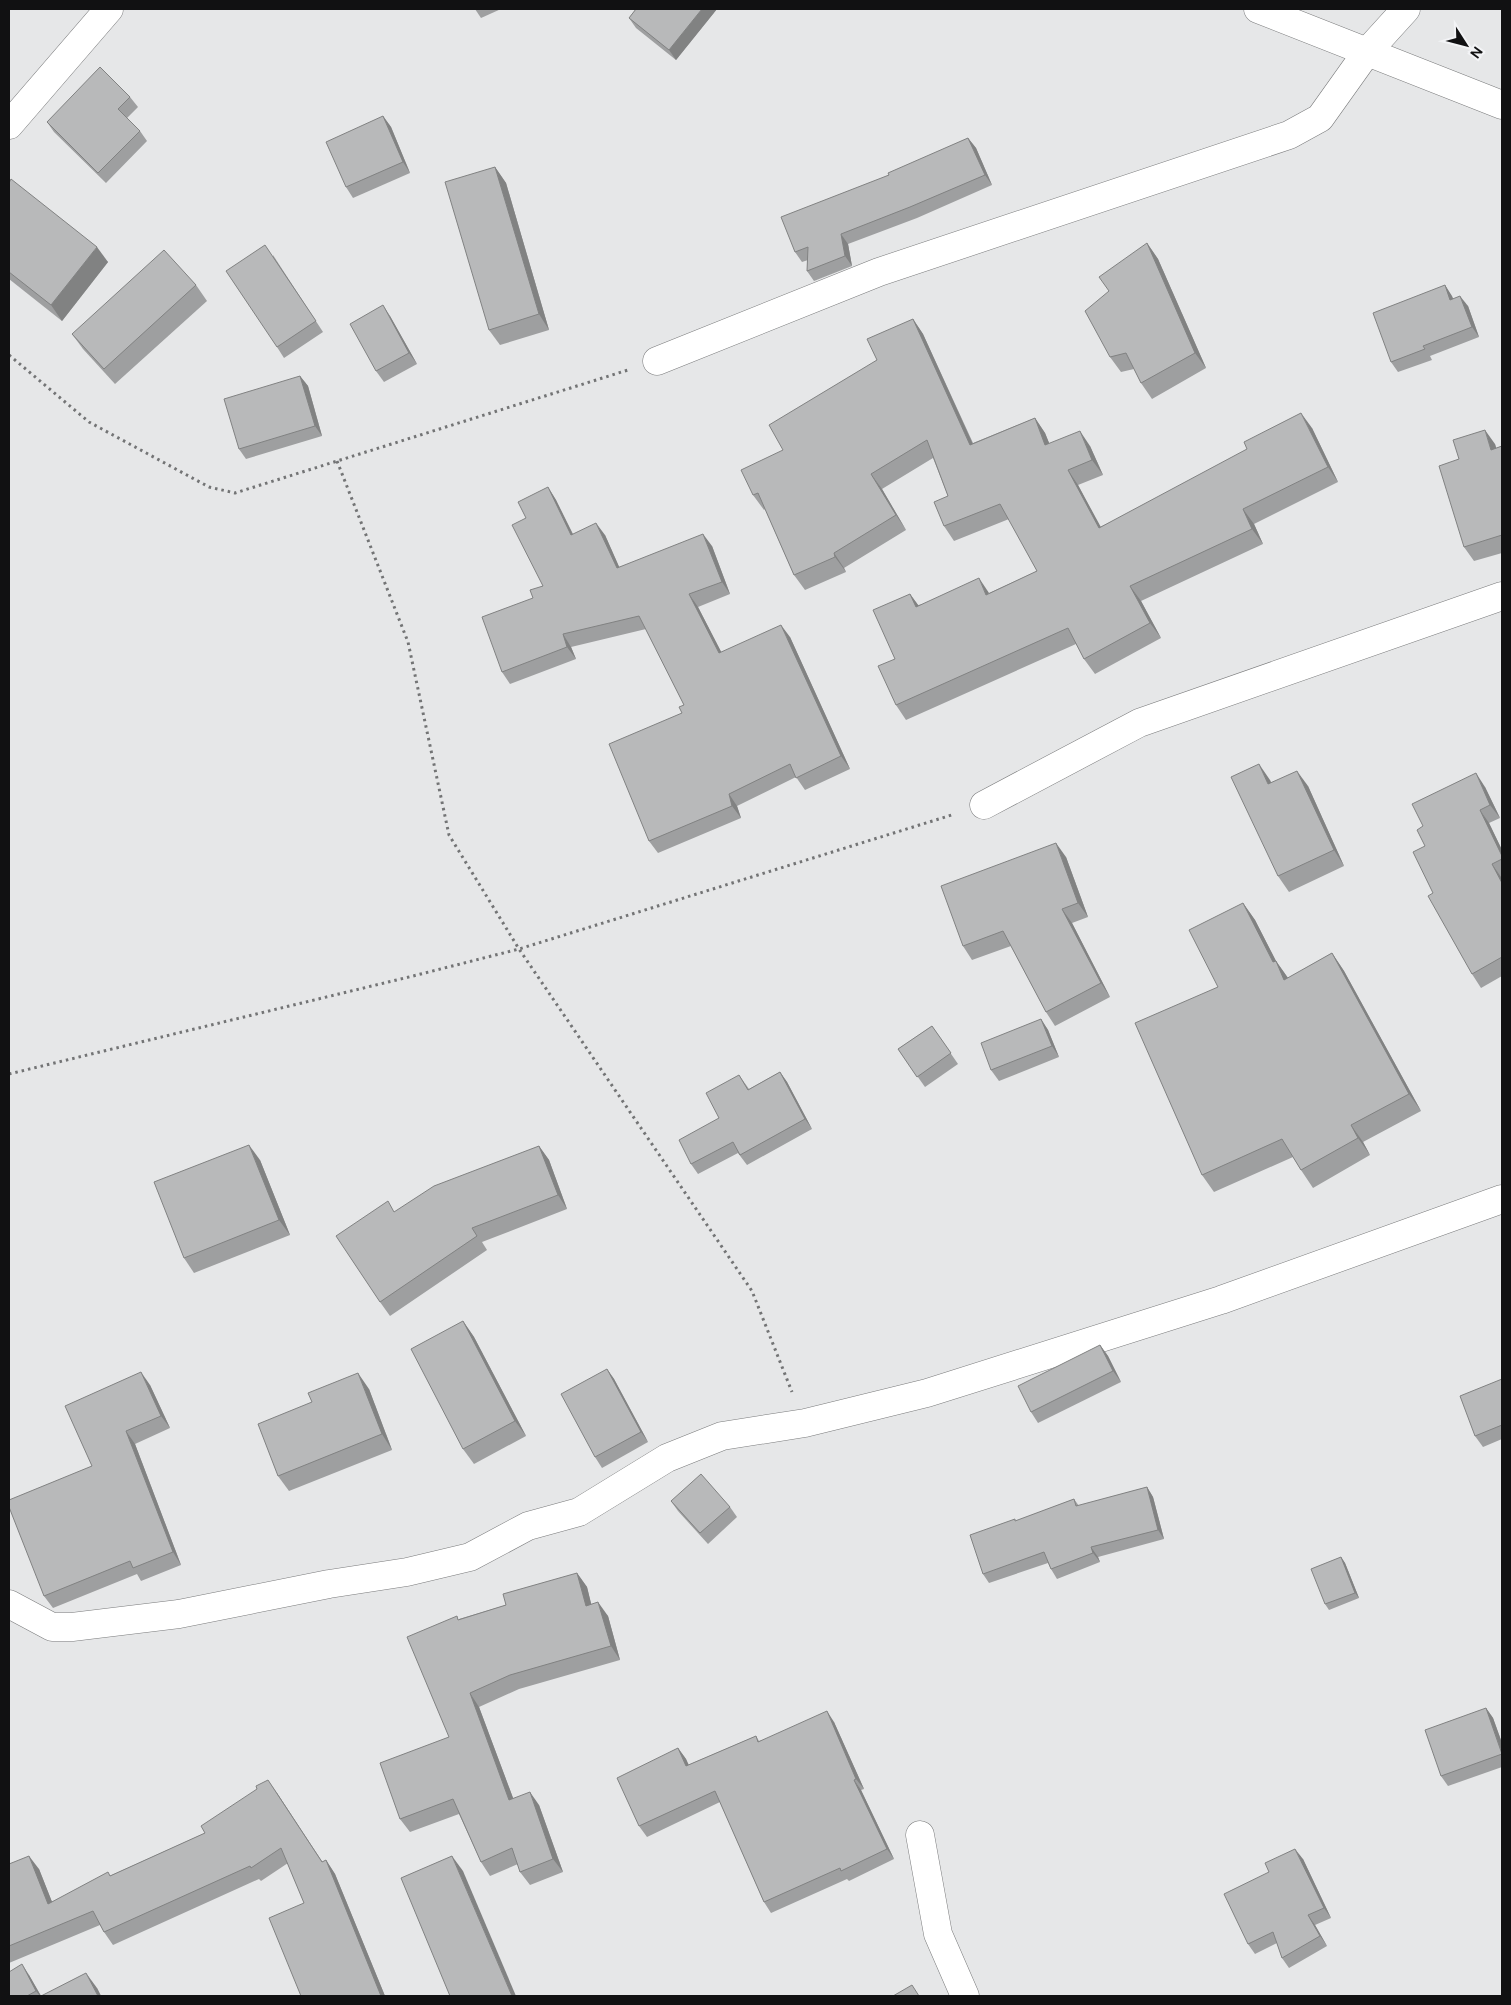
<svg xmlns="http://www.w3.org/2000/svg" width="1511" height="2005" font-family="'DM Sans',sans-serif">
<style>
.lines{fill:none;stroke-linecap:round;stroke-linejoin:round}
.minor-casing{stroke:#7a7b7c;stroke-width:29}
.path{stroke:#737475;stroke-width:3;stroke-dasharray:2.5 4;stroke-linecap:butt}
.minor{stroke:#fff;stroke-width:28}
.wall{fill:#9e9fa0}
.shaded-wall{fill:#818282}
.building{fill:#b8b9ba;stroke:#818282}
</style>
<rect width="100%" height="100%" fill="#e6e7e8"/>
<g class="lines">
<!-- minor casing -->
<g class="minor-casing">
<g id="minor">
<path d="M 1258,9 L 1502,105"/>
<path d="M 9,125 L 109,9"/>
<path d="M 657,361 L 879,272 L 1289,135 L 1320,118 L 1367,52 L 1406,9"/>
<path d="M 984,805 L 1139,723 L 1502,596"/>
<path d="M 9,1604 L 52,1627 L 72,1627 L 179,1614 L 329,1584 L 407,1572 L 470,1557 L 528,1526 L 579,1512 L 667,1458 L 722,1436 L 805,1423 L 927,1393 L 1221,1300 L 1502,1199"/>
<path d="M 920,1835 L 938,1934 L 965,1996"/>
</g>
</g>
<!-- path -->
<g class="path">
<path d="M 9,355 L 89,422 L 209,487 L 235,493 L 628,370"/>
<path d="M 337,461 L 408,642 L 449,835 L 519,949 L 752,1291 L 792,1392"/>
<path d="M 9,1074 L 413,976 L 519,949 L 955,814"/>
</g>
<!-- minor -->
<use href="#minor" class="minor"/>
</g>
<!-- wall -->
<g class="wall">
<path d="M 475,9 L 501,9 L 481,18 Z"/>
<path d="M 636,9 L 717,9 L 676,60 L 636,28 L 629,18 Z"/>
<path d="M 130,97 L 138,107 L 127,118 L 140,131 L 147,141 L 106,183 L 54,132 L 47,122 Z"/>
<path d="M 383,116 L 391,127 L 410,173 L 353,198 L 346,187 Z"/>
<path d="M 968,138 L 976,148 L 992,185 L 917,218 L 848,244 L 852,266 L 814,281 L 807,271 L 808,260 L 802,262 L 795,252 L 889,175 Z"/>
<path d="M 495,167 L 506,183 L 549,330 L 500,345 L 489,330 Z"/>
<path d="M 9,183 L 108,262 L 62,321 L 9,279 Z"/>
<path d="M 1147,243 L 1158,259 L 1206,368 L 1152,399 L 1141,383 L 1134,369 L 1121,372 L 1110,357 L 1109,291 Z"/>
<path d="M 273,255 L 323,332 L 284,358 L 277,347 Z"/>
<path d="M 196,285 L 207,301 L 115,384 L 83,349 L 72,334 Z"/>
<path d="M 1445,285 L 1453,299 L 1468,306 L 1479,337 L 1430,356 L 1432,360 L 1398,372 L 1391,362 Z"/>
<path d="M 390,316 L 417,364 L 384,382 L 376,371 Z"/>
<path d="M 913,319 L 923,334 L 973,443 L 1035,418 L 1045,433 L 1049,443 L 1090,446 L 1103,475 L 1078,485 L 1100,527 L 1312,428 L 1338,482 L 1254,524 L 1263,544 L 1141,601 L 1161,638 L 1095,674 L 1084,659 L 1076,644 L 906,720 L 896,705 L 895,659 L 910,594 L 918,605 L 989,593 L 1037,571 L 1009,519 L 954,541 L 944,526 L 948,496 L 933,458 L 882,489 L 906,530 L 844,568 L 846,572 L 805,590 L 794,575 L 765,509 L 764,510 L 753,495 L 783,450 L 877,360 Z"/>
<path d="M 300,376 L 308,386 L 322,436 L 246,459 L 239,449 Z"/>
<path d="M 1495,444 L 1496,448 L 1502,446 L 1502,553 L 1474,561 L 1464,547 L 1459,459 Z"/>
<path d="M 548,487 L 556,500 L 573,534 L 605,535 L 619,567 L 712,546 L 730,594 L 698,607 L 721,652 L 790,637 L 850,769 L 805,790 L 796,777 L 737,806 L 741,818 L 658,853 L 649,841 L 684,705 L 646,629 L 571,647 L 576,659 L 510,684 L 502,672 L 533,598 L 543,586 L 526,518 Z"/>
<path d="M 1270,780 L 1271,783 L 1308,786 L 1344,866 L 1289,892 L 1278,876 Z"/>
<path d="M 1485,787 L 1500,818 L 1489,823 L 1502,850 L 1502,877 L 1501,877 L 1502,880 L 1502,976 L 1481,988 L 1472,974 L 1433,893 Z"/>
<path d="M 1066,857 L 1088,917 L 1072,923 L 1110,997 L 1055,1026 L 1046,1012 L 1011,946 L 972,960 L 963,946 Z"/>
<path d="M 1243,903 L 1255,920 L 1276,961 L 1288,978 L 1332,953 L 1344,971 L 1421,1111 L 1363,1142 L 1370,1155 L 1313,1188 L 1301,1170 L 1293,1157 L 1214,1192 L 1202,1175 L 1218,987 Z"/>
<path d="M 1041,1019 L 1048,1030 L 1059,1057 L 999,1081 L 991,1070 Z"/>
<path d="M 932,1026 L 958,1064 L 925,1087 L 898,1049 Z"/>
<path d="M 780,1072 L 787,1082 L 812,1129 L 747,1165 L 738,1153 L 698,1174 L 691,1164 L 719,1118 L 739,1075 L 749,1089 Z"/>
<path d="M 539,1146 L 549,1160 L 567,1209 L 482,1242 L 487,1250 L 390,1316 L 380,1302 L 395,1212 Z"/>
<path d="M 260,1160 L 290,1235 L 194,1273 L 184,1258 Z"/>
<path d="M 463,1321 L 474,1337 L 526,1436 L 474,1464 L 463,1449 Z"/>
<path d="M 1100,1345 L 1108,1356 L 1121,1382 L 1038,1423 L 1031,1412 Z"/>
<path d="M 607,1369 L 614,1379 L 648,1442 L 602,1468 L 595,1457 Z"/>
<path d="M 1502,1379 L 1502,1439 L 1483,1447 L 1475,1436 Z"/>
<path d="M 150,1385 L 170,1428 L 135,1444 L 181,1565 L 141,1581 L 137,1574 L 53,1608 L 44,1596 L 92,1466 Z"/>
<path d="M 369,1389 L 392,1450 L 289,1491 L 278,1476 Z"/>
<path d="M 1147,1487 L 1153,1497 L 1164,1539 L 1098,1557 L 1100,1562 L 1057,1579 L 1051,1569 L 1048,1563 L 989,1583 L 983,1574 L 1016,1521 L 1074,1499 L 1079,1506 Z"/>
<path d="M 671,1501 L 730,1507 L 737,1517 L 708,1544 L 678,1511 Z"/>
<path d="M 1341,1557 L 1345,1563 L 1359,1598 L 1329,1610 L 1325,1604 Z"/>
<path d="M 577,1573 L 587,1587 L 591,1604 L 608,1616 L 620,1660 L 519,1689 L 479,1707 L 513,1798 L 539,1805 L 563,1872 L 530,1885 L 520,1872 L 518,1864 L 490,1876 L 481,1862 L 459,1814 L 410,1832 L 400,1819 L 449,1737 L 459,1619 L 506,1605 Z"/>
<path d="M 1486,1708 L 1493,1718 L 1502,1743 L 1502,1767 L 1448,1786 L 1441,1776 Z"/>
<path d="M 834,1722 L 864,1789 L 861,1790 L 894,1859 L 849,1881 L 847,1879 L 771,1913 L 764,1902 L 720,1802 L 647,1837 L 639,1826 L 678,1748 L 686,1759 L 688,1765 L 756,1736 L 759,1741 Z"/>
<path d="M 277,1793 L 322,1862 L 326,1860 L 335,1874 L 385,1996 L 301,1996 L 304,1903 L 288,1863 L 261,1881 L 259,1879 L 113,1945 L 104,1932 L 100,1925 L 9,1963 L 9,1864 L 39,1869 L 52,1902 L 205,1833 Z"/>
<path d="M 1303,1859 L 1331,1918 L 1315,1925 L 1327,1946 L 1289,1968 L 1282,1958 L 1277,1943 L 1255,1954 L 1248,1944 Z"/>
<path d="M 29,1975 L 41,1996 L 97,1988 L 101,1996 L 9,1996 Z"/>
</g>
<!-- shaded-wall -->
<g class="shaded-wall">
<path d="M 702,9 L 717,9 L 676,60 L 669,50 Z"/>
<path d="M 383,116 L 391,127 L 410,173 L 403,162 Z"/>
<path d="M 968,138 L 976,148 L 992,185 L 985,175 Z"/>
<path d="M 495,167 L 506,183 L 549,330 L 539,314 Z"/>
<path d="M 841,234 L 848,244 L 852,266 L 845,256 Z"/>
<path d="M 1147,243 L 1158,259 L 1206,368 L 1195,353 Z"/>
<path d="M 97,247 L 108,262 L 62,321 L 51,305 Z"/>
<path d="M 1445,285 L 1452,296 L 1458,310 L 1450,300 Z"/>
<path d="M 1460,296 L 1468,306 L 1479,337 L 1472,327 Z"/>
<path d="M 383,305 L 390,316 L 417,364 L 409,353 Z"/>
<path d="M 913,319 L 923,334 L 980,460 L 970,445 Z"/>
<path d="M 300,376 L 308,386 L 322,436 L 315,426 Z"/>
<path d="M 1301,413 L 1312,428 L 1338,482 L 1328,467 Z"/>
<path d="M 1035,418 L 1045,433 L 1056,460 L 1045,445 Z"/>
<path d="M 1485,430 L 1495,444 L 1501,465 L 1491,450 Z"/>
<path d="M 1080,431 L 1090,446 L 1103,475 L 1092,460 Z"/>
<path d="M 1068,470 L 1078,485 L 1109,542 L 1099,528 Z"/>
<path d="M 871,474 L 882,489 L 906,530 L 896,515 Z"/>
<path d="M 548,487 L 556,500 L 579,547 L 571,535 Z"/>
<path d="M 1243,509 L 1254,524 L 1263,544 L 1252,529 Z"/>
<path d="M 596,523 L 605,535 L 625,580 L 617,568 Z"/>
<path d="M 703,534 L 712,546 L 730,594 L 722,582 Z"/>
<path d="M 834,553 L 844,568 L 846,572 L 835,557 Z"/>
<path d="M 979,578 L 989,593 L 986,595 Z"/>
<path d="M 1130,586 L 1141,601 L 1161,638 L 1150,623 Z"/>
<path d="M 689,594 L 698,607 L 728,665 L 719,653 Z"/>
<path d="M 910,594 L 921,609 L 916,607 Z"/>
<path d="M 781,625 L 790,637 L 850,769 L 841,756 Z"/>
<path d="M 563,634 L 571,647 L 576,659 L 567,647 Z"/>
<path d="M 1259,764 L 1270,780 L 1279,800 L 1268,784 Z"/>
<path d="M 1297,771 L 1308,786 L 1344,866 L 1334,850 Z"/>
<path d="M 1476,773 L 1485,787 L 1500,818 L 1490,805 Z"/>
<path d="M 729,794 L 737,806 L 741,818 L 732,806 Z"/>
<path d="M 1480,810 L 1489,823 L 1502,850 L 1502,856 Z"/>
<path d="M 1056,843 L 1066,857 L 1088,917 L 1078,903 Z"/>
<path d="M 1492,864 L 1501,877 L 1502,880 L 1502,883 Z"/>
<path d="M 1243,903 L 1255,920 L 1278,965 L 1276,961 L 1288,978 L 1284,980 L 1273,962 Z"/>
<path d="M 1062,909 L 1072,923 L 1110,997 L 1101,983 Z"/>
<path d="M 1332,953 L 1344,971 L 1421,1111 L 1409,1094 Z"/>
<path d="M 1041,1019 L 1048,1030 L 1059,1057 L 1052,1046 Z"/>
<path d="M 780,1072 L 787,1082 L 812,1129 L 805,1119 Z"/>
<path d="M 1351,1125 L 1363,1142 L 1370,1155 L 1358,1138 Z"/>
<path d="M 249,1145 L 260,1160 L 290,1235 L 279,1220 Z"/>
<path d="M 539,1146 L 549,1160 L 567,1209 L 558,1195 Z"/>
<path d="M 463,1321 L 474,1337 L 526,1436 L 515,1421 Z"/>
<path d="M 1100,1345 L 1108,1356 L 1121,1382 L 1113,1371 Z"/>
<path d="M 607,1369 L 614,1379 L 648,1442 L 641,1432 Z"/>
<path d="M 141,1372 L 150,1385 L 170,1428 L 161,1416 Z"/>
<path d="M 358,1373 L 369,1389 L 392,1450 L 382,1434 Z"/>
<path d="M 126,1431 L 135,1444 L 181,1565 L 173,1552 Z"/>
<path d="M 1147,1487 L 1153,1497 L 1164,1539 L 1158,1530 Z"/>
<path d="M 1091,1547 L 1098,1557 L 1100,1562 L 1093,1553 Z"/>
<path d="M 1341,1557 L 1345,1563 L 1359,1598 L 1355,1593 Z"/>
<path d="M 577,1573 L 587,1587 L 595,1619 L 586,1606 Z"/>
<path d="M 598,1602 L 608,1616 L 620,1660 L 611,1646 Z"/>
<path d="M 470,1693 L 479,1707 L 519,1814 L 509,1800 Z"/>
<path d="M 1486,1708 L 1493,1718 L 1502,1743 L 1502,1753 Z"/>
<path d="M 827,1711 L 834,1722 L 864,1789 L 856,1779 Z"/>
<path d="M 678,1748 L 686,1759 L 694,1776 L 686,1766 Z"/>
<path d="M 268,1780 L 277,1793 L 331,1875 L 322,1862 Z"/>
<path d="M 854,1780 L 861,1790 L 894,1859 L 887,1849 Z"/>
<path d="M 530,1792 L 539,1805 L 563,1872 L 553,1859 Z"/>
<path d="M 1295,1849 L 1303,1859 L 1331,1918 L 1324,1908 Z"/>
<path d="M 29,1856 L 39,1869 L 58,1917 L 48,1904 Z"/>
<path d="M 452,1856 L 463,1871 L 516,1996 L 512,1996 Z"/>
<path d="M 326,1860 L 335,1874 L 385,1996 L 381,1996 Z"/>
<path d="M 1308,1915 L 1315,1925 L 1327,1946 L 1320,1936 Z"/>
<path d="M 22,1964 L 29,1975 L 41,1996 L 40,1996 L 36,1991 Z"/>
<path d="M 86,1973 L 97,1988 L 101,1996 L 98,1996 Z"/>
</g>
<!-- building -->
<g class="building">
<path d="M 636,9 L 702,9 L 669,50 L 629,18 Z"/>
<path d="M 100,67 L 130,97 L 118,109 L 140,131 L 98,173 L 47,122 Z"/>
<path d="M 383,116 L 403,162 L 346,187 L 326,142 Z"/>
<path d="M 968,138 L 985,175 L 910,207 L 841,234 L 845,256 L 807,271 L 808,247 L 795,252 L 781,217 L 889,175 L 888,173 Z"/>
<path d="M 495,167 L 539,314 L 489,330 L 445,182 Z"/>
<path d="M 11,179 L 97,247 L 51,305 L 9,272 L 9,183 Z"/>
<path d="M 1147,243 L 1195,353 L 1141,383 L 1126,353 L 1110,357 L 1085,311 L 1109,291 L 1099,277 Z"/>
<path d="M 265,245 L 316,321 L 277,347 L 226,271 Z"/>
<path d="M 164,250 L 196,285 L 104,369 L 72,334 Z"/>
<path d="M 1445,285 L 1450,300 L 1460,296 L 1472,327 L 1423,346 L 1425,349 L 1391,362 L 1373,313 Z"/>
<path d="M 383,305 L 409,353 L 376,371 L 350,324 Z"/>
<path d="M 913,319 L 970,445 L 1035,418 L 1045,445 L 1080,431 L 1092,460 L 1068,470 L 1099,528 L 1247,449 L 1244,442 L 1301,413 L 1328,467 L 1243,509 L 1252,529 L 1130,586 L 1150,623 L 1084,659 L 1068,628 L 896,705 L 878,666 L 895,659 L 873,610 L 910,594 L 916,607 L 979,578 L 986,595 L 1037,571 L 1000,504 L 944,526 L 934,502 L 948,496 L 927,440 L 871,474 L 896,515 L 834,553 L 835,557 L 794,575 L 758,493 L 753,495 L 741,470 L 783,450 L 769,425 L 877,360 L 867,339 Z"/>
<path d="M 300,376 L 315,426 L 239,449 L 224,399 Z"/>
<path d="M 1485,430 L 1491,450 L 1502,446 L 1502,535 L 1464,547 L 1439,466 L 1459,459 L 1453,440 Z"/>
<path d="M 548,487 L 571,535 L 596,523 L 617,568 L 703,534 L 722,582 L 689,594 L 719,653 L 781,625 L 841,756 L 796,778 L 790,764 L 729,794 L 732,806 L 649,841 L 609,744 L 682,713 L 679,707 L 684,705 L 639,616 L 563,634 L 567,647 L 502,672 L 482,617 L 533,598 L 530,590 L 543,586 L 512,525 L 526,518 L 518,502 Z"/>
<path d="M 1259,764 L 1268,784 L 1297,771 L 1334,850 L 1278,876 L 1231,777 Z"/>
<path d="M 1476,773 L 1490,805 L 1480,810 L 1502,856 L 1502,859 L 1492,864 L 1502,883 L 1502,957 L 1472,974 L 1428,896 L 1433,893 L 1413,852 L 1425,846 L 1417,830 L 1423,826 L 1412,804 Z"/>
<path d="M 1056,843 L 1078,903 L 1062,909 L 1101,983 L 1046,1012 L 1003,931 L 963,946 L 941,886 Z"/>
<path d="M 1243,903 L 1273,962 L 1276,961 L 1284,980 L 1332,953 L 1409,1094 L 1351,1125 L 1358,1138 L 1301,1170 L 1282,1139 L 1202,1175 L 1135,1023 L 1218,987 L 1189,930 Z"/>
<path d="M 1041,1019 L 1052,1046 L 991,1070 L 981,1043 Z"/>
<path d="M 932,1026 L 951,1053 L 917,1077 L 898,1049 Z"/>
<path d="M 780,1072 L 805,1119 L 740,1155 L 733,1142 L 691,1164 L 679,1140 L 719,1118 L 706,1093 L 739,1075 L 748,1090 Z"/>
<path d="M 249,1145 L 279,1220 L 184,1258 L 154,1182 Z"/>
<path d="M 539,1146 L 558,1195 L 472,1228 L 477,1236 L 380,1302 L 336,1236 L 388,1201 L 394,1212 L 434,1186 Z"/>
<path d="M 463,1321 L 515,1421 L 463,1449 L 411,1349 Z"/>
<path d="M 1100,1345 L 1113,1371 L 1031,1412 L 1018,1386 Z"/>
<path d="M 607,1369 L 641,1432 L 595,1457 L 561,1394 Z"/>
<path d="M 141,1372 L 161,1416 L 126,1431 L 173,1552 L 133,1568 L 130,1561 L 44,1596 L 9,1507 L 9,1500 L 92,1466 L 65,1406 Z"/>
<path d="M 358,1373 L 382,1434 L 278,1476 L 258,1424 L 312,1402 L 308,1393 Z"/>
<path d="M 1502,1379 L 1502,1425 L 1475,1436 L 1460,1396 Z"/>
<path d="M 701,1474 L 730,1507 L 700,1533 L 671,1501 Z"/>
<path d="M 1147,1487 L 1158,1530 L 1091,1547 L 1093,1553 L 1051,1569 L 1044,1552 L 983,1574 L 970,1535 L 1015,1519 L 1015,1521 L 1074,1499 L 1076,1506 Z"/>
<path d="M 1341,1557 L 1355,1593 L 1325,1604 L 1311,1569 Z"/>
<path d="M 577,1573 L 586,1606 L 598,1602 L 611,1646 L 510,1675 L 470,1693 L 509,1800 L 530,1792 L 553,1859 L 520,1872 L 512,1848 L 481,1862 L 453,1799 L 400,1819 L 380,1763 L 449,1737 L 407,1637 L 457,1616 L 458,1620 L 506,1605 L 503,1594 Z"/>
<path d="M 1486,1708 L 1502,1754 L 1441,1776 L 1425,1730 Z"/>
<path d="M 827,1711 L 856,1779 L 854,1780 L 887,1849 L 841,1871 L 840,1868 L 764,1902 L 715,1791 L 639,1826 L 617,1778 L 678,1748 L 686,1766 L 756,1736 L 758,1742 Z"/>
<path d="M 268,1780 L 322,1862 L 326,1860 L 381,1996 L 301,1996 L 269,1918 L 304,1903 L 281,1848 L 251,1868 L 250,1866 L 104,1932 L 93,1911 L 9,1946 L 9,1864 L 29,1856 L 48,1904 L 108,1872 L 110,1876 L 205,1833 L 201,1826 L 257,1789 L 256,1786 Z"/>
<path d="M 1295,1849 L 1324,1908 L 1308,1915 L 1320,1936 L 1282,1958 L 1273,1932 L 1248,1944 L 1224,1894 L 1269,1872 L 1265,1863 Z"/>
<path d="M 452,1856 L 512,1996 L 450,1996 L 401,1878 Z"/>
<path d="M 22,1964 L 36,1991 L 27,1996 L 9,1996 L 9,1972 Z"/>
<path d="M 86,1973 L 98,1996 L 41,1996 Z"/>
<path d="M 912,1985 L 919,1996 L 893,1996 Z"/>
</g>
<!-- border -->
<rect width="1511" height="2005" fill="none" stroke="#111112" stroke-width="20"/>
<!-- north arrow -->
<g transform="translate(1466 45) rotate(126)" stroke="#f3f4f6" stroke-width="4" paint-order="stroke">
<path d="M0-4L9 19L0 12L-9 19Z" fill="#111112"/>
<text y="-8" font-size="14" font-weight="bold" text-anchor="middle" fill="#111112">N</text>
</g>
</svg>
